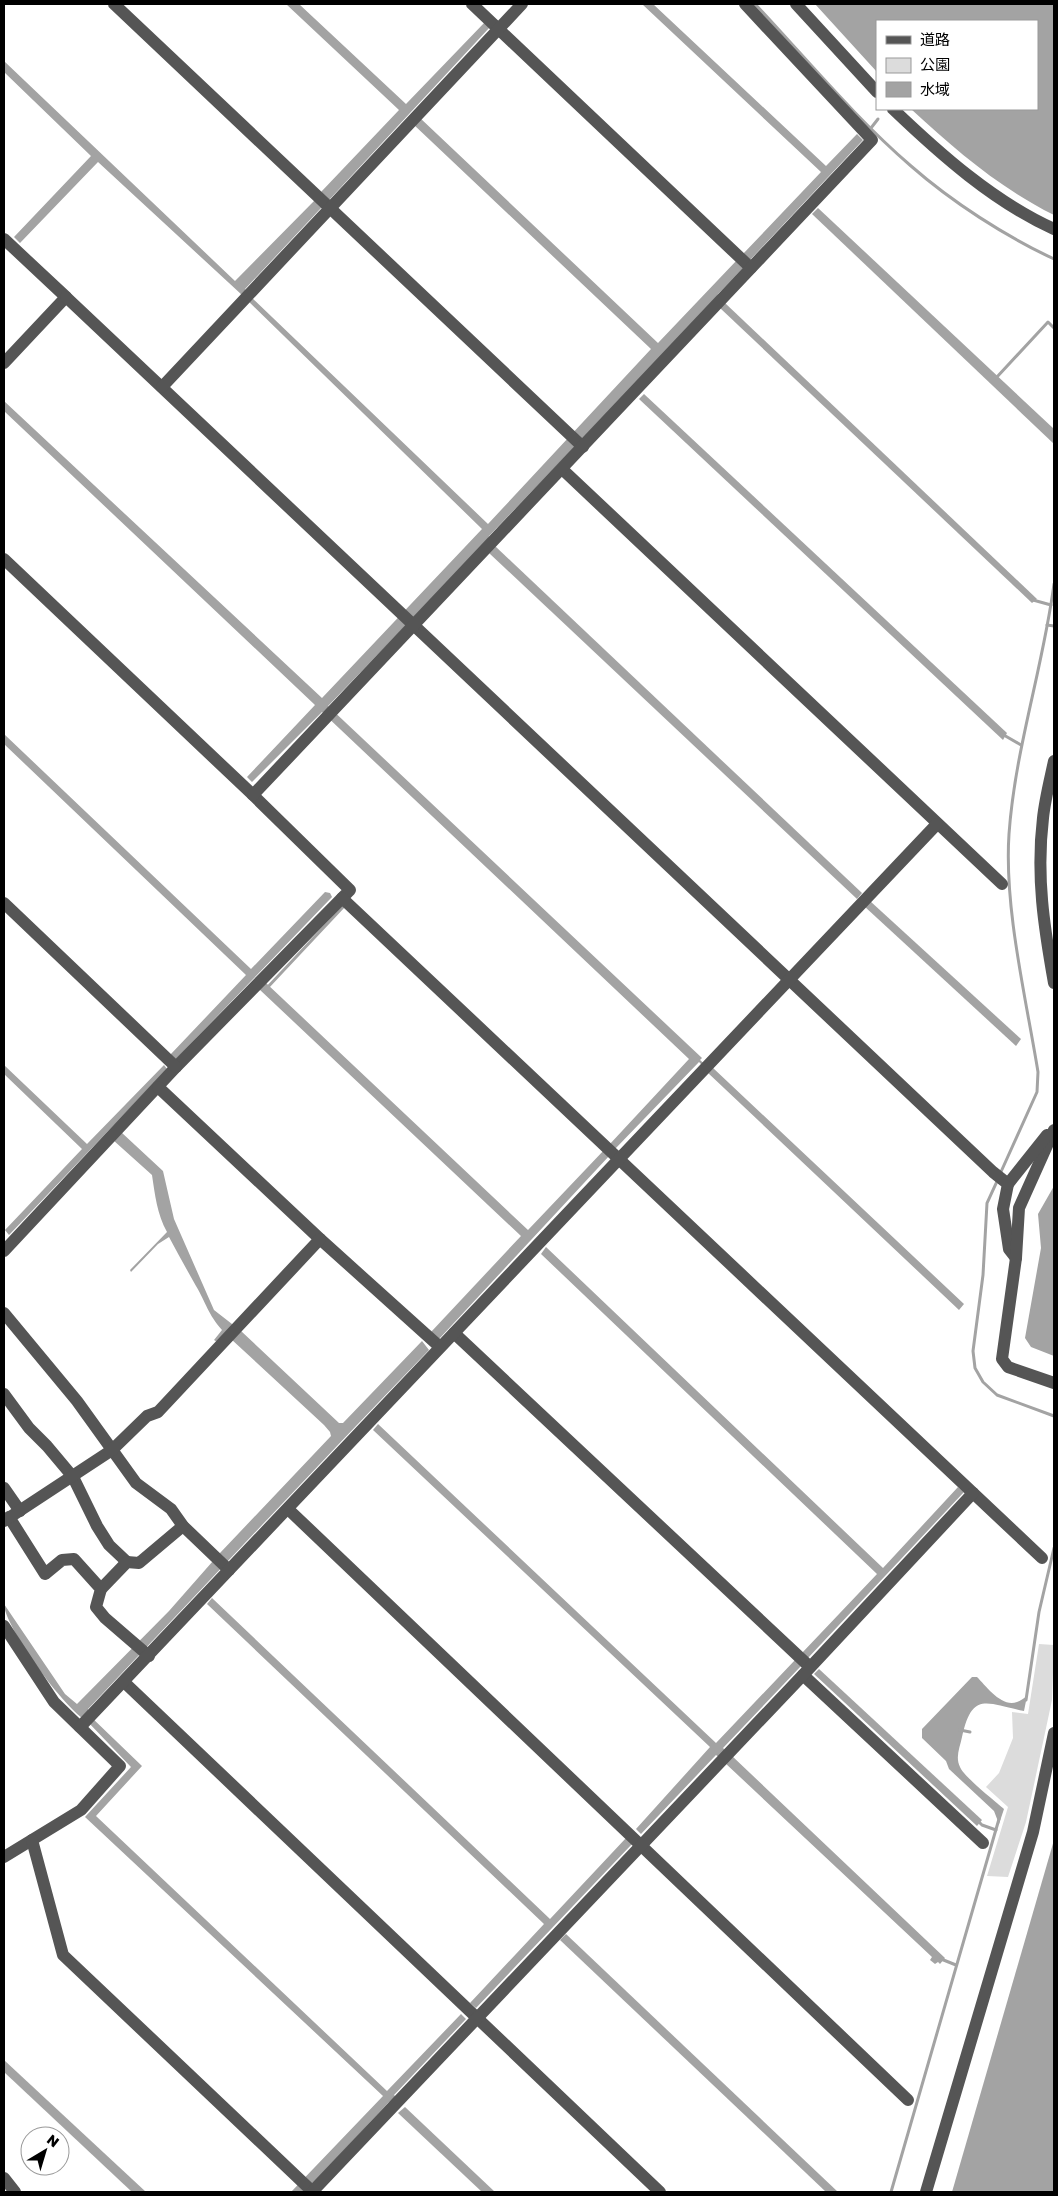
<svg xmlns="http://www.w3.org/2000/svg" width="1058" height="2196" font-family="'Golos Text','Noto Sans JP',sans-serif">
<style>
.green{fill:#dcdcdc}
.water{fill:#a3a3a3}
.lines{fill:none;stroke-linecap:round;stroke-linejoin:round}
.stream{stroke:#a3a3a3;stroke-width:3}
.minor{stroke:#555;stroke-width:12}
</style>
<rect width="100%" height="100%" fill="#fff"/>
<!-- green -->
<path class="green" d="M 1039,1644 L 1054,1645 L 1052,1700 L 1026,1822 L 1008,1877 L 987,1876 L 1008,1807 L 986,1787 L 999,1773 L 1013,1738 L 1012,1712 L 1028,1714 Z"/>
<!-- water -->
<g class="water">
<path d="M 286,4 L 299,4 L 406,104 L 485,22 L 490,27 L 329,200 L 321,192 L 399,110 Z"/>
<path d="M 642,4 L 653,4 L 826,166 L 857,134 L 863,140 L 749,261 L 742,255 L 821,172 Z"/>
<path d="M 815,4 L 1054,4 L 1054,215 C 997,186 958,152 911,109 L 1037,109 L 1037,21 L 877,21 L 877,72 Z"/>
<path d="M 4,61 L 235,281 L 315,200 L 322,207 L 245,289 L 249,295 L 488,524 L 651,349 L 413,124 L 419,117 L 658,343 L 737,260 L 745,266 L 718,294 L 716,299 L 489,536 L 488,540 L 328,706 L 702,1058 L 700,1060 L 710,1069 L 712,1067 L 964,1304 L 959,1310 L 707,1072 L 708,1071 L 699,1062 L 615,1149 L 609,1145 L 689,1059 L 322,712 L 252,782 L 247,777 L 315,705 L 4,411 L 4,401 L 322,698 L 482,529 L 242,295 L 98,162 L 20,243 L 14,237 L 91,156 L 4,72 Z"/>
<path d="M 818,208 L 1054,429 L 1054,444 L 812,214 Z"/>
<path d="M 725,303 L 1037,599 L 1032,603 L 720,308 Z"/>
<path d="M 644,394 L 1007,733 L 1003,740 L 639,399 Z"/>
<path d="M 495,546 L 862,893 L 857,899 L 489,553 Z"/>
<path d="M 4,734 L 251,969 L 325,892 L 330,893 L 332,897 L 175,1060 L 170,1055 L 246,975 L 4,744 Z"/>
<path d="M 870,901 L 1021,1039 L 1016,1046 L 864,906 Z"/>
<path d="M 266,983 L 528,1230 L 605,1149 L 610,1155 L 439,1339 L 431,1332 L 521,1236 L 259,989 Z"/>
<path d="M 4,1065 L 87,1144 L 164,1065 L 167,1069 L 9,1235 L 5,1230 L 82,1149 L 4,1074 Z"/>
<path d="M 121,1132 L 163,1171 L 174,1219 L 214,1310 L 241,1331 L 339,1423 L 343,1423 L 422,1341 L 429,1350 C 314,1469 201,1590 88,1709 L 89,1715 L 142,1766 L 96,1816 L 387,2091 L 461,2014 L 466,2019 L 394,2095 L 396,2097 L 388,2103 L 305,2192 L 291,2192 L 383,2096 L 85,1817 L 131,1767 L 87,1721 C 66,1711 4,1626 4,1604 L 65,1694 L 77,1704 L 169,1611 L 220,1553 L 331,1436 L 330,1432 L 324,1425 L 231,1339 L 217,1342 L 214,1340 L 222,1330 C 208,1314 206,1303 196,1286 C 187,1270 178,1254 169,1237 L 158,1244 L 131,1272 L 130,1270 L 167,1232 C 157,1214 155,1195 152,1175 L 113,1140 Z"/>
<path d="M 1054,1186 L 1054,1356 L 1031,1347 L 1025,1338 L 1041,1248 L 1038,1214 Z"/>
<path d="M 546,1247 L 883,1568 L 958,1487 L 964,1492 L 807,1659 L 801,1654 L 877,1574 L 541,1254 Z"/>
<path d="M 378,1424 L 716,1743 L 795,1660 L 801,1666 L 723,1748 L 726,1751 L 720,1758 L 716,1755 L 641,1834 L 636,1829 L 710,1747 L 373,1430 Z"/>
<path d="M 212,1598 L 550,1919 L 626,1838 L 632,1844 L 476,2008 L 470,2003 L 544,1924 L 207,1604 Z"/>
<path d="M 819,1669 L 982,1820 L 977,1826 L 814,1674 Z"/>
<path d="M 972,1677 L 977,1677 C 986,1686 1002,1708 1017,1702 C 1020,1701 1024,1698 1027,1696 L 1024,1711 C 986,1703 972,1691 962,1737 C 960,1747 955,1757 960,1767 C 964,1777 995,1801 1004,1809 L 999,1824 L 994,1811 L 949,1769 L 946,1761 L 922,1738 L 922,1729 Z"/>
<path d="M 731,1755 L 945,1958 L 940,1964 L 938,1962 L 935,1964 L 930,1960 L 932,1957 L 724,1762 Z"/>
<path d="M 1054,1840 L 1054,2192 L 952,2192 Z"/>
<path d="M 566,1934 L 838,2192 L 826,2192 L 560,1940 Z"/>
<path d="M 4,2060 L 146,2192 L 132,2192 L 4,2072 Z"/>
<path d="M 405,2107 L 495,2192 L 482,2192 L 398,2113 Z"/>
</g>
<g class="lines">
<!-- stream -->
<g class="stream">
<path d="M 755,4 C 805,57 856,119 911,166 C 952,202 1005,236 1054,259"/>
<path d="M 871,128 L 878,119"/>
<path d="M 996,378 L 1048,322 L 1054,328"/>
<path d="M 1033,600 L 1051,605"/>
<path d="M 1047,625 L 1054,626"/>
<path d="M 1002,734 L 1021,745"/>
<path d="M 266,989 L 343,907"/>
<path d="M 1000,1174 L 1037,1092 L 1038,1072 C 1026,998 1004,908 1009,834 C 1015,749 1043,668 1054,584"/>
<path d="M 998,1179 L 987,1203 L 983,1275 L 973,1351 L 975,1368 L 983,1382 L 997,1395 L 1054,1416"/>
<path d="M 1026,1700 L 1039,1612 L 1054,1548"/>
<path d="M 960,1730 L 970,1732"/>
<path d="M 978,1821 L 982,1825 L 996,1830"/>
<path d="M 941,1959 L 956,1965"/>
<path d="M 891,2192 L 999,1819"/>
</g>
<!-- minor -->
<g class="minor">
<path d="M 114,4 L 583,447"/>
<path d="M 472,4 L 751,268"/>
<path d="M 796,4 L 877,92"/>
<path d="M 893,109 C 940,154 994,202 1054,229"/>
<path d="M 4,239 L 66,297 L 4,363"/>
<path d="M 66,297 L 993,1172 L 1008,1184 L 1003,1209 L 1009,1249 L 1016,1258"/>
<path d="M 162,387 L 522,4"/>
<path d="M 562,469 L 1002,884"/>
<path d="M 4,559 L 253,795 L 350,890 L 176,1067 L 4,1251"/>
<path d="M 1054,761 C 1050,780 1045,799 1043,818 C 1036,876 1044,927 1054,983"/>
<path d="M 253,795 L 872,140 L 745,4"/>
<path d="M 342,898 L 1042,1558"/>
<path d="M 4,903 L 176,1067"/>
<path d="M 158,1087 L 320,1239 L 440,1347"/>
<path d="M 1054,1130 L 1019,1208 L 1016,1258 L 1002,1359 L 1008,1367 L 1054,1383"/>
<path d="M 1008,1184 L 1047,1135"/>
<path d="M 4,1313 L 77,1401 L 136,1483 L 171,1509 L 183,1526 L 229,1570"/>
<path d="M 454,1333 L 810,1667"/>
<path d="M 4,1394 L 29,1428 L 47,1446 L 73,1477 L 97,1526 L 109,1545 L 127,1562"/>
<path d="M 4,1488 L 20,1511"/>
<path d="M 288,1509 L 908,2100"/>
<path d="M 9,1517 L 45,1574 L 62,1560 L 74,1559 L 101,1589 L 96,1607 L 105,1618 L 149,1656"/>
<path d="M 4,1521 L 112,1450 L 147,1416 L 158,1412 L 320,1239"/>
<path d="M 101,1589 L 127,1562 L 139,1563 L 183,1526"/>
<path d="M 4,1626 L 54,1702 L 120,1766 L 81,1810 L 4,1857"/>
<path d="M 803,1675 L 983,1843"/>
<path d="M 124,1682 L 660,2192"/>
<path d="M 80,1727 L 937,824"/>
<path d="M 32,1840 L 63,1955 L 313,2192"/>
<path d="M 4,2178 L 15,2192"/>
<path d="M 312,2192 L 803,1675 L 973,1493"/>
<path d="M 926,2192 L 1033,1832 L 1054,1733"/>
</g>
</g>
<!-- border -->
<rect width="1058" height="2196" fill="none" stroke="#000000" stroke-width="10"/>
<!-- legend -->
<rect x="876" y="20" width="162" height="90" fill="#ffffff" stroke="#999999"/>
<rect x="886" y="36" width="25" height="8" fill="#555555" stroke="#999999"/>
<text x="920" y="45" font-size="15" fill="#000000">道路</text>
<rect x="886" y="58" width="25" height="15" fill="#dcdcdc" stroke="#999999"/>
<text x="920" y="70" font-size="15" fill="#000000">公園</text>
<rect x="886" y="82" width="25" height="15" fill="#a3a3a3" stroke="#999999"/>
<text x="920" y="95" font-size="15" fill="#000000">水域</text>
<!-- north arrow -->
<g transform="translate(45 2151) rotate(38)"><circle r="24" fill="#ffffff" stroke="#999999"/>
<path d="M0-4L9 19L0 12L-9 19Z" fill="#000000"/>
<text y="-8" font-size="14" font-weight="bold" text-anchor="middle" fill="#000000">N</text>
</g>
</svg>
